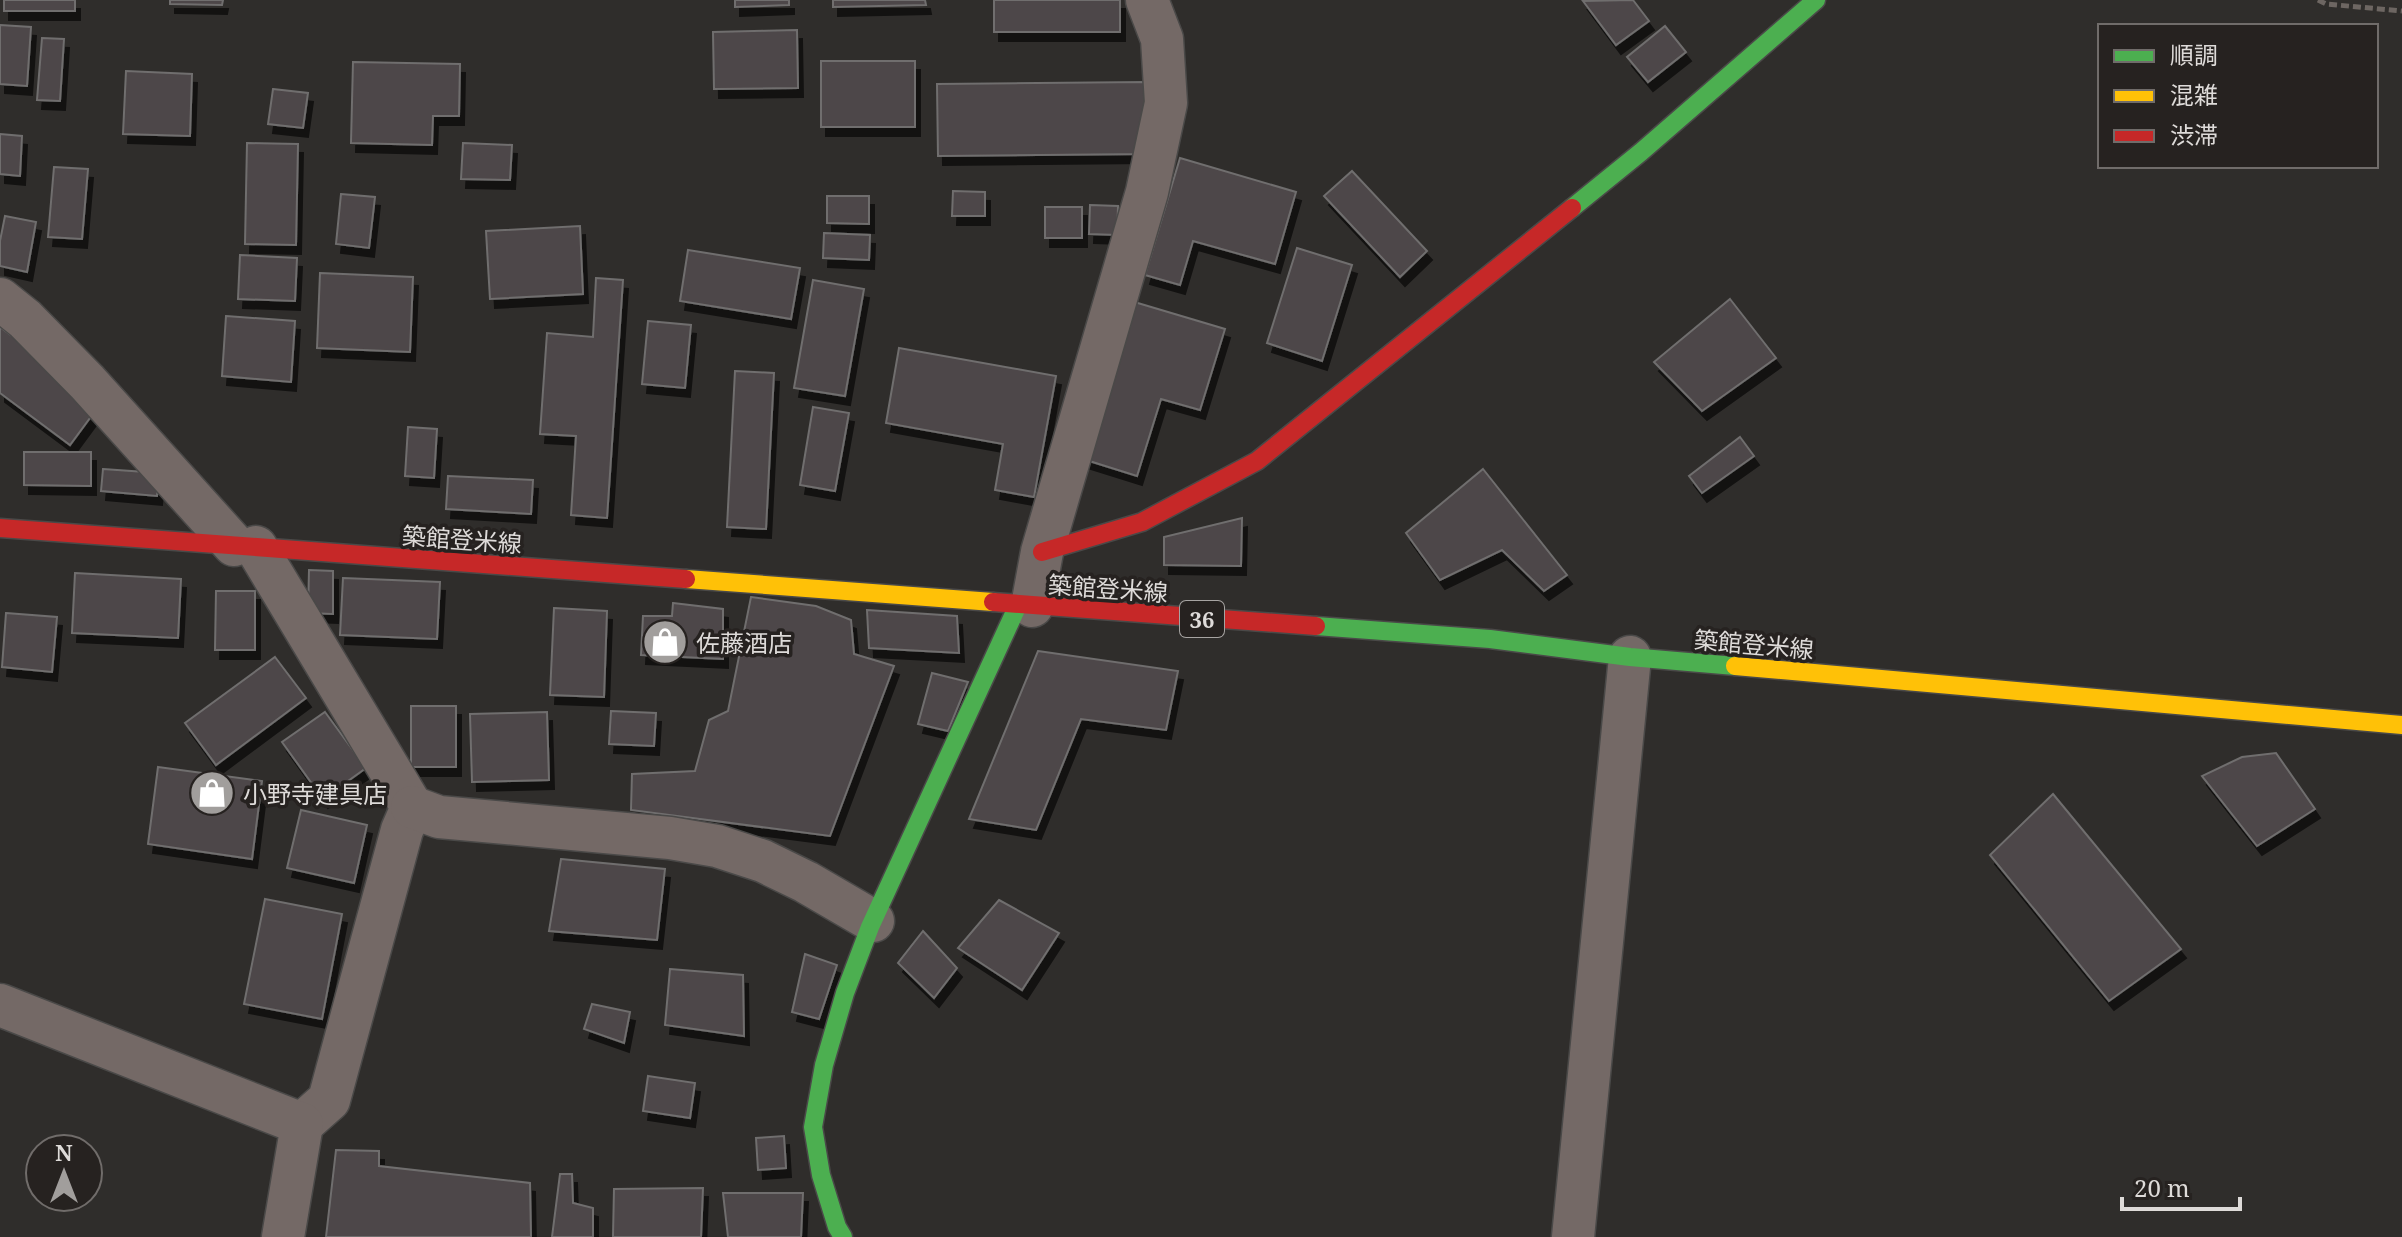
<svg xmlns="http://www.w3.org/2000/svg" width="2402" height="1237" font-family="'Noto Serif','Noto Sans JP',serif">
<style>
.building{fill:#4d4648;stroke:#6f6e6e;stroke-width:2;filter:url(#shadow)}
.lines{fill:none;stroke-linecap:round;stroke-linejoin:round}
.street-casing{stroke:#4a4948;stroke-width:45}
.fast-casing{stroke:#4a4948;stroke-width:21}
.slow-casing{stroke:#4a4948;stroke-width:21}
.jam-casing{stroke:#4a4948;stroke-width:21}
.path{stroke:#6d6662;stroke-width:5;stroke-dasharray:8 4;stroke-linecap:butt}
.street{stroke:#746966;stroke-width:42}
.fast{stroke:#4caf50;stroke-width:18}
.slow{stroke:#ffc107;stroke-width:18}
.jam{stroke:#c62828;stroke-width:18}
.labels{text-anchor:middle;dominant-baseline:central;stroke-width:7;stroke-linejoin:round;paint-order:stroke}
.shield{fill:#262220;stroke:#a7a4a2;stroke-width:2}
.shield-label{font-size:22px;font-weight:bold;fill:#dedbd9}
.street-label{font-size:24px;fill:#dedbd9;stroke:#262220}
.poi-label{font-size:24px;fill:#dedbd9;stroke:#262220;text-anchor:start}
</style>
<defs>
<filter id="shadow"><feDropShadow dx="5" dy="9" stdDeviation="0" flood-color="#0009"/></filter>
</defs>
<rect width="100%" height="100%" fill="#2f2d2b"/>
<!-- building -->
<g class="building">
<rect x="4" y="0" width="71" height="11"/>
<path d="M 170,0 L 223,0 L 222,5 L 170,4 Z"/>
<path d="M 735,0 L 789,0 L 789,5 L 735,7 Z"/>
<path d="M 833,0 L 925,0 L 926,5 L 833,7 Z"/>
<rect x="994" y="0" width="126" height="32"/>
<path d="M 1633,0 L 1649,21 L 1616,45 L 1583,1 Z"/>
<path d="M 0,25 L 31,27 L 27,86 L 0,84 Z"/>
<path d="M 1665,26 L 1686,52 L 1648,82 L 1627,57 Z"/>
<path d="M 797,30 L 798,88 L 714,89 L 713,32 Z"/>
<path d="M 42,38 L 64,39 L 60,101 L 37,100 Z"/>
<rect x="821" y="61" width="94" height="66"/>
<path d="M 353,62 L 460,64 L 459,116 L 433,116 L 432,145 L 351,143 Z"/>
<path d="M 126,71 L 192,74 L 190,136 L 123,134 Z"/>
<path d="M 1146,82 L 1147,154 L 938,156 L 937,84 Z"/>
<path d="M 273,89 L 308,93 L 303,128 L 268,124 Z"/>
<path d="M 0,134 L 22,136 L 20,176 L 0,174 Z"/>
<path d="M 247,143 L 298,144 L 296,245 L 245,244 Z"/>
<path d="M 463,143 L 512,145 L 510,180 L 461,179 Z"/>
<path d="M 1180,158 L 1296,192 L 1275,264 L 1193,241 L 1180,285 L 1145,275 Z"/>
<path d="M 54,167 L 88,169 L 82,239 L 48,237 Z"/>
<path d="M 1352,171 L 1427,251 L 1400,277 L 1324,196 Z"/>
<path d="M 953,191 L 985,192 L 985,216 L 952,216 Z"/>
<path d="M 341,194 L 375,197 L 369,248 L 336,244 Z"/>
<path d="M 827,196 L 869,196 L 869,224 L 827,223 Z"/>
<path d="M 1090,205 L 1118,206 L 1117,235 L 1089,234 Z"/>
<rect x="1045" y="207" width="37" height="31"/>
<path d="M 5,216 L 36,222 L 27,272 L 0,266 L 0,241 Z"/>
<path d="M 580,226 L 583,294 L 490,299 L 486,231 Z"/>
<path d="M 824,233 L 870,235 L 869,260 L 823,258 Z"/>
<path d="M 1297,248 L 1352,265 L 1322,361 L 1267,343 Z"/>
<path d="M 688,250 L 800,268 L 791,319 L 680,301 Z"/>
<path d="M 240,255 L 297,258 L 295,301 L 238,299 Z"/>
<path d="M 320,273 L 413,277 L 410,352 L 317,348 Z"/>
<path d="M 596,278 L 623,280 L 607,518 L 571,515 L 576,436 L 540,434 L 547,333 L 593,337 Z"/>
<path d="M 813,280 L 864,289 L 845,396 L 794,388 Z"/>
<path d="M 1730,299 L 1776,358 L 1702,411 L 1654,362 Z"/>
<path d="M 1131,301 L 1225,329 L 1200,410 L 1161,399 L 1137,476 L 1083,459 Z"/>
<path d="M 226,316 L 295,321 L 291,382 L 222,376 Z"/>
<path d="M 648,321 L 691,325 L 685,388 L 642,384 Z"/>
<path d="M 0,327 L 101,403 L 70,445 L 0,393 Z"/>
<path d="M 899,348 L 1056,376 L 1034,497 L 995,490 L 1003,444 L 886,423 Z"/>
<path d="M 735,371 L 774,373 L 766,529 L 727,527 Z"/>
<path d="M 813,407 L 849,413 L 835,491 L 800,485 Z"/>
<path d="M 408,427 L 437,429 L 434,478 L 405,476 Z"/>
<path d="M 1740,437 L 1754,456 L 1702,493 L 1689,476 Z"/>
<path d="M 24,452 L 91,452 L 91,486 L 24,485 Z"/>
<path d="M 103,469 L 159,473 L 157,496 L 101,491 Z"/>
<path d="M 1483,469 L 1567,575 L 1544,591 L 1502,550 L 1440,580 L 1406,533 Z"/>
<path d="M 448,476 L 533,480 L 531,514 L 446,509 Z"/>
<path d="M 1242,518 L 1241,566 L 1164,565 L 1164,537 Z"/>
<path d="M 309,570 L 333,571 L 333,614 L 308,613 Z"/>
<path d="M 75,573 L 181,579 L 178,638 L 72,633 Z"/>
<path d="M 343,578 L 440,582 L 437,639 L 340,635 Z"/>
<path d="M 216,591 L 255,591 L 255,650 L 215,650 Z"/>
<path d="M 751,597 L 816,606 L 851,620 L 854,654 L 894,666 L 830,836 L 631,810 L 632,774 L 695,771 L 709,720 L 728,711 Z"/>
<path d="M 673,603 L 723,609 L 723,659 L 641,655 L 643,616 L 672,616 Z"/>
<path d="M 554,608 L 607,611 L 604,697 L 550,695 Z"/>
<path d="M 867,610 L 957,616 L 959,653 L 869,648 Z"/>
<path d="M 6,613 L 57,617 L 52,672 L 2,667 Z"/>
<path d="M 1038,651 L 1178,671 L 1166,730 L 1081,719 L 1036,830 L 969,819 Z"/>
<path d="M 275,657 L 306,698 L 216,765 L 185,723 Z"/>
<path d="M 932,673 L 968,682 L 948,731 L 918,724 Z"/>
<rect x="411" y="706" width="45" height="61"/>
<path d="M 611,711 L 656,713 L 654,746 L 609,744 Z"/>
<path d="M 325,712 L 366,768 L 323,799 L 282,742 Z"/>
<path d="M 547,712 L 549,780 L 472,782 L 470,714 Z"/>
<path d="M 2276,753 L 2315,809 L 2257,846 L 2202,776 L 2242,757 Z"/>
<path d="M 158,767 L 262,781 L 252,859 L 148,844 Z"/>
<path d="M 2053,794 L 2181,949 L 2109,1001 L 1990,855 Z"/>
<path d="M 301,810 L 367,825 L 354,883 L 287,868 Z"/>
<path d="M 561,859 L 665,869 L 657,940 L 549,931 Z"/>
<path d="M 265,899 L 342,914 L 322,1019 L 244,1004 Z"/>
<path d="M 999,900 L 1059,933 L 1022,990 L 958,948 Z"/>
<path d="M 923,931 L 957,968 L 934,998 L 898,963 Z"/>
<path d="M 805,954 L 837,965 L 819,1019 L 792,1012 Z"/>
<path d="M 670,969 L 743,975 L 744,1036 L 665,1025 Z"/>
<path d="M 592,1004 L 630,1012 L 624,1043 L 584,1029 Z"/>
<path d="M 648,1076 L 695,1083 L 690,1118 L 643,1111 Z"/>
<path d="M 784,1136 L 786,1168 L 758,1170 L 756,1138 Z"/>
<path d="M 336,1150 L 379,1151 L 379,1166 L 530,1183 L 531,1237 L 326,1237 Z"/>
<path d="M 560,1174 L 572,1174 L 573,1203 L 593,1208 L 593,1237 L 552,1237 Z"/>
<path d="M 703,1188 L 701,1237 L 613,1237 L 614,1189 Z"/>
<path d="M 723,1193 L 803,1193 L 801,1237 L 728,1237 Z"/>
</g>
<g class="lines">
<!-- street casing -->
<g class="street-casing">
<g id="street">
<path d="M 0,299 L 25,319 L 87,382 L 234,545"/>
<path d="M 256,547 L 412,807 L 402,830 L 329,1100 L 302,1124"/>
<path d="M 1032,606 L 1042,552 L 1147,192 L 1166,103 L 1162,39 L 1147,0"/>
<path d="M 412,807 L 439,817 L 670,838 L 717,846 L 763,861 L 806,882 L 873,921"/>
<path d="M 0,1005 L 302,1124 L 283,1237"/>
<path d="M 1573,1237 L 1630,657"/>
</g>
</g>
<!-- fast casing -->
<g class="fast-casing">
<g id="fast">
<path d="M 1572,208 L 1641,152 L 1816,0"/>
<path d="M 1316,626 L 1490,639 L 1630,657 L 1735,666"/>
<path d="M 843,1237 L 837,1227 L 821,1175 L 813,1127 L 824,1065 L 845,993 L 870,927 L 1018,605"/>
</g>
</g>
<!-- slow casing -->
<g class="slow-casing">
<g id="slow">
<path d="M 686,579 L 993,602"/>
<path d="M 1735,666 L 2402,725"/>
</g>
</g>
<!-- jam casing -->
<g class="jam-casing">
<g id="jam">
<path d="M 0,528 L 686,579"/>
<path d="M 1042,552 L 1142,522 L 1257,461 L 1572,208"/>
<path d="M 993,602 L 1316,626"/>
</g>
</g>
<!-- path -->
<path class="path" d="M 2318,0 L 2326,4 L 2402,11"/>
<!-- street -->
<use href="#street" class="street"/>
<!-- fast -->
<use href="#fast" class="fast"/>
<!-- slow -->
<use href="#slow" class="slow"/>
<!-- jam -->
<use href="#jam" class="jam"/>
</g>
<!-- icons -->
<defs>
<g id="shop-disc" transform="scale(2.3)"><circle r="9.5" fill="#a19e9c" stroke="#262220"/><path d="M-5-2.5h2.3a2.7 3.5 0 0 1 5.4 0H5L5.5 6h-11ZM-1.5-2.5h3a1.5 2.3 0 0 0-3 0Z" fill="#fff"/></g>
</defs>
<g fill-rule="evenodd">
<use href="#shop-disc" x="665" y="642"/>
<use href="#shop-disc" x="212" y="793"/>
</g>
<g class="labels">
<!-- shield labels -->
<rect class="shield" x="1180" y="601" width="44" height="36" rx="6"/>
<g class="shield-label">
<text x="1202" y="619">36</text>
</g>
<!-- street labels -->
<g class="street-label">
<text transform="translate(462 539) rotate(4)">築館登米線</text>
<text transform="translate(1108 588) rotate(4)">築館登米線</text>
<text transform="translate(1754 644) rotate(5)">築館登米線</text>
</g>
<!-- poi labels -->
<g class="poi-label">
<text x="696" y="642">佐藤酒店</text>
<text x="243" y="793">小野寺建具店</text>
</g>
</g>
<!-- legend -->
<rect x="2098" y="24" width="280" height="144" fill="#262220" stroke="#706c6a" stroke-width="2"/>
<rect x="2114" y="50" width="40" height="12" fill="#4caf50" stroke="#706c6a" stroke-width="2"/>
<text x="2170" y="64" font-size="24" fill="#dedbd9">順調</text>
<rect x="2114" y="90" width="40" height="12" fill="#ffc107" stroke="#706c6a" stroke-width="2"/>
<text x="2170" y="104" font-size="24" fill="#dedbd9">混雑</text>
<rect x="2114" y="130" width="40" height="12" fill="#c62828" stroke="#706c6a" stroke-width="2"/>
<text x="2170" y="144" font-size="24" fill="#dedbd9">渋滞</text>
<!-- north arrow -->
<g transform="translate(64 1173)"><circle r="38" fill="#262220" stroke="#706c6a" stroke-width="2"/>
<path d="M0-6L14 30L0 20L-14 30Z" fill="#a19e9c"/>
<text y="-12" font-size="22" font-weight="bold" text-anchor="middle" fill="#dedbd9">N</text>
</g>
<!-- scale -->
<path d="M2122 1197v12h118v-12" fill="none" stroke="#dedbd9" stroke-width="4"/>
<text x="2134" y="1197" font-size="24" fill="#dedbd9" stroke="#262220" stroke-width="6" paint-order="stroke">20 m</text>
</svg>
